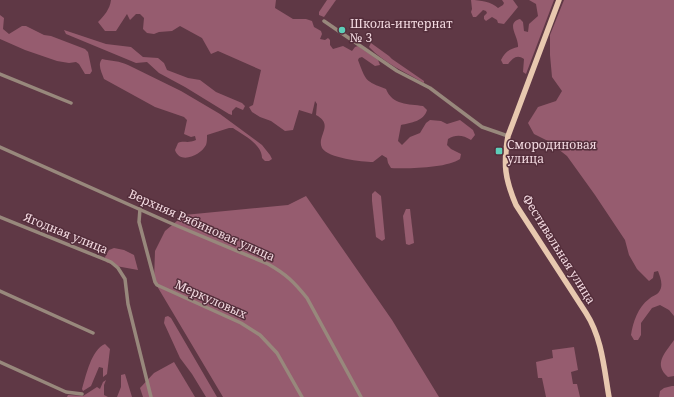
<svg xmlns="http://www.w3.org/2000/svg" width="674" height="397" font-family="'Noto Serif',serif">
<style>
.green{fill:#965c6f}
.lines{fill:none;stroke-linecap:round;stroke-linejoin:round}
.street{stroke:#98887c;stroke-width:3.5}
.primary{stroke:#e8c8af;stroke-width:5.5}
.poi-dot{fill:#5dceb9;stroke:#542e3b;stroke-width:1.5}
.labels{text-anchor:middle;dominant-baseline:central;stroke-width:3;stroke-linejoin:round;paint-order:stroke}
.poi-label{font-size:12px;fill:#f3dae1;stroke:#542e3b;text-anchor:start}
.street-label{font-size:12px;fill:#f3dae1;stroke:#542e3b}
</style>
<rect width="100%" height="100%" fill="#5f3845"/>
<!-- green -->
<g class="green">
<path d="M 111,0 L 276,0 L 275,8 L 293,19 L 306,19 L 312,21 L 314,27 L 321,31 L 322,34 L 320,39 L 325,40 L 328,38 L 330,40 L 330,45 L 333,49 L 343,46 L 352,51 L 355,47 L 358,46 L 378,60 L 380,65 L 375,66 L 362,57 L 359,58 L 358,60 C 366,81 365,81 386,89 C 392,105 409,104 423,106 L 427,110 C 424,121 411,123 401,125 L 398,141 L 402,145 L 410,137 L 420,133 L 426,123 L 430,120 L 441,121 L 447,124 L 460,120 L 473,130 L 475,135 L 471,140 C 463,135 456,134 448,139 L 447,145 L 451,149 L 461,154 L 460,159 C 447,168 408,169 391,168 L 388,163 L 387,158 L 382,155 L 373,162 C 362,162 328,158 322,148 C 316,136 335,125 316,115 L 317,104 L 315,101 L 312,114 L 299,110 L 293,130 L 285,131 L 271,121 L 260,117 L 252,112 L 249,107 L 253,105 L 261,70 L 218,51 L 211,54 L 202,38 L 180,26 L 172,31 L 159,32 L 154,34 L 147,33 L 143,29 L 144,18 L 140,14 L 136,14 L 130,20 L 127,14 L 116,31 L 105,31 L 98,22 C 104,16 110,9 111,0 Z"/>
<path d="M 327,0 L 336,0 L 324,17 L 319,15 L 319,12 Z"/>
<path d="M 471,0 C 480,0 492,2 498,8 L 503,5 L 504,3 L 502,0 L 513,0 L 518,7 L 504,24 L 498,23 L 497,20 L 492,17 L 486,21 L 484,19 L 484,16 L 487,13 L 486,11 L 483,10 L 476,17 L 473,17 L 471,12 L 472,9 Z"/>
<path d="M 529,0 L 554,0 L 526,74 L 523,72 L 524,59 C 517,54 513,58 508,64 L 503,64 L 501,60 C 505,52 509,49 518,47 C 519,37 505,23 520,19 L 523,22 L 524,31 L 528,32 L 529,24 L 538,16 L 536,4 Z"/>
<path d="M 564,0 L 674,0 L 674,316 L 669,310 L 660,305 L 652,308 L 641,323 L 641,335 L 638,340 L 634,340 L 631,335 C 633,322 638,307 649,299 C 652,296 657,295 659,292 C 664,285 660,277 658,271 L 654,272 L 653,278 L 649,281 L 637,269 L 629,255 L 625,240 L 595,195 L 567,156 L 548,141 L 534,134 L 528,123 L 538,107 L 556,101 L 562,91 L 552,77 L 550,55 L 550,35 Z"/>
<path d="M 0,15 L 4,18 L 3,29 L 9,34 L 22,26 L 26,26 L 44,35 L 51,36 L 85,49 L 88,52 L 92,71 L 90,74 L 85,74 L 79,64 L 76,62 L 69,63 L 57,61 L 25,50 L 0,39 Z"/>
<path d="M 64,30 L 106,44 L 131,47 L 143,57 L 158,58 L 164,63 L 167,70 L 188,78 L 200,80 L 216,92 L 242,103 L 245,106 L 243,110 L 236,107 L 232,111 L 232,115 L 229,114 L 185,87 L 159,73 L 147,62 L 136,63 L 66,34 Z"/>
<path d="M 371,43 L 389,56 L 392,59 L 424,81 L 424,83 C 405,72 384,63 369,47 Z"/>
<path d="M 102,59 C 111,61 120,61 128,65 L 181,91 L 220,114 L 262,145 L 270,155 L 272,159 L 269,161 L 265,161 L 262,158 C 262,144 243,135 233,128 L 229,128 L 207,135 C 207,139 207,142 206,145 C 201,155 180,165 175,150 L 178,143 C 184,140 187,144 196,140 L 195,136 L 191,137 L 184,134 L 187,120 L 184,117 L 155,107 L 104,79 C 102,73 97,65 102,59 Z"/>
<path d="M 375,191 L 381,196 L 385,239 L 382,241 L 376,237 L 372,201 L 372,194 Z"/>
<path d="M 306,196 L 392,320 L 439,397 L 223,397 L 154,281 L 155,251 L 165,231 L 184,215 L 288,205 Z"/>
<path d="M 406,209 L 410,209 L 414,243 L 409,245 L 406,244 L 403,216 Z"/>
<path d="M 114,248 L 124,250 L 134,255 L 138,270 L 116,266 L 106,262 L 105,257 L 109,250 Z"/>
<path d="M 168,316 L 171,318 L 217,397 L 206,397 L 192,374 L 180,358 L 164,323 L 165,317 Z"/>
<path d="M 674,340 L 674,376 L 668,377 C 653,364 665,353 674,340 Z"/>
<path d="M 105,344 L 110,349 L 107,374 L 103,377 L 103,368 L 99,367 L 91,386 L 83,391 L 82,389 C 86,376 91,350 105,344 Z"/>
<path d="M 574,347 L 578,370 L 571,372 L 573,384 L 577,384 L 580,397 L 546,397 L 542,378 L 538,378 L 536,362 L 553,358 L 552,350 Z"/>
<path d="M 174,362 L 195,397 L 143,397 L 140,388 L 154,373 Z"/>
<path d="M 125,374 L 132,397 L 117,397 L 121,387 L 121,375 Z"/>
<path d="M 106,380 L 104,385 L 104,395 L 108,397 L 67,397 L 68,395 L 83,396 L 97,387 L 100,389 L 103,382 Z"/>
<path d="M 672,386 L 674,386 L 674,397 L 659,397 L 660,391 L 664,388 Z"/>
</g>
<g class="lines">
<!-- street -->
<g class="street">
<path d="M 324,21 L 397,71 L 430,88 L 482,127 L 508,136"/>
<path d="M 0,74 L 71,103"/>
<path d="M 0,147 L 168,222 L 268,264 C 286,274 294,282 307,298 L 361,397"/>
<path d="M 140,209 L 139,222 L 155,282 L 157,285 L 241,323 L 260,335 L 277,353 L 302,397"/>
<path d="M 0,217 L 111,262 L 118,268 L 125,279 L 128,304 L 151,397"/>
<path d="M 0,291 L 93,333"/>
<path d="M 0,362 L 66,392 L 82,394"/>
</g>
<!-- primary -->
<path class="primary" d="M 559,0 L 508,136 C 503,165 505,179 516,205 L 586,313 C 602,338 604,368 609,397"/>
</g>
<!-- markers -->
<g class="poi-dot">
<circle cx="342" cy="30" r="4"/>
<rect x="495" y="147" width="8" height="8" rx="2"/>
</g>
<g class="labels">
<!-- poi labels -->
<g class="poi-label">
<text x="350" y="23">Школа-интернат<tspan x="350" dy="14">№ 3</tspan></text>
<text x="507" y="144">Смородиновая<tspan x="507" dy="14">улица</tspan></text>
</g>
<!-- street labels -->
<g class="street-label">
<text transform="translate(202 225) rotate(24)">Верхняя Рябиновая улица</text>
<text transform="translate(66 233) rotate(22)">Ягодная улица</text>
<text transform="translate(559 249) rotate(58)">Фестивальная улица</text>
<text transform="translate(211 299) rotate(24)">Меркуловых</text>
</g>
</g>
</svg>
